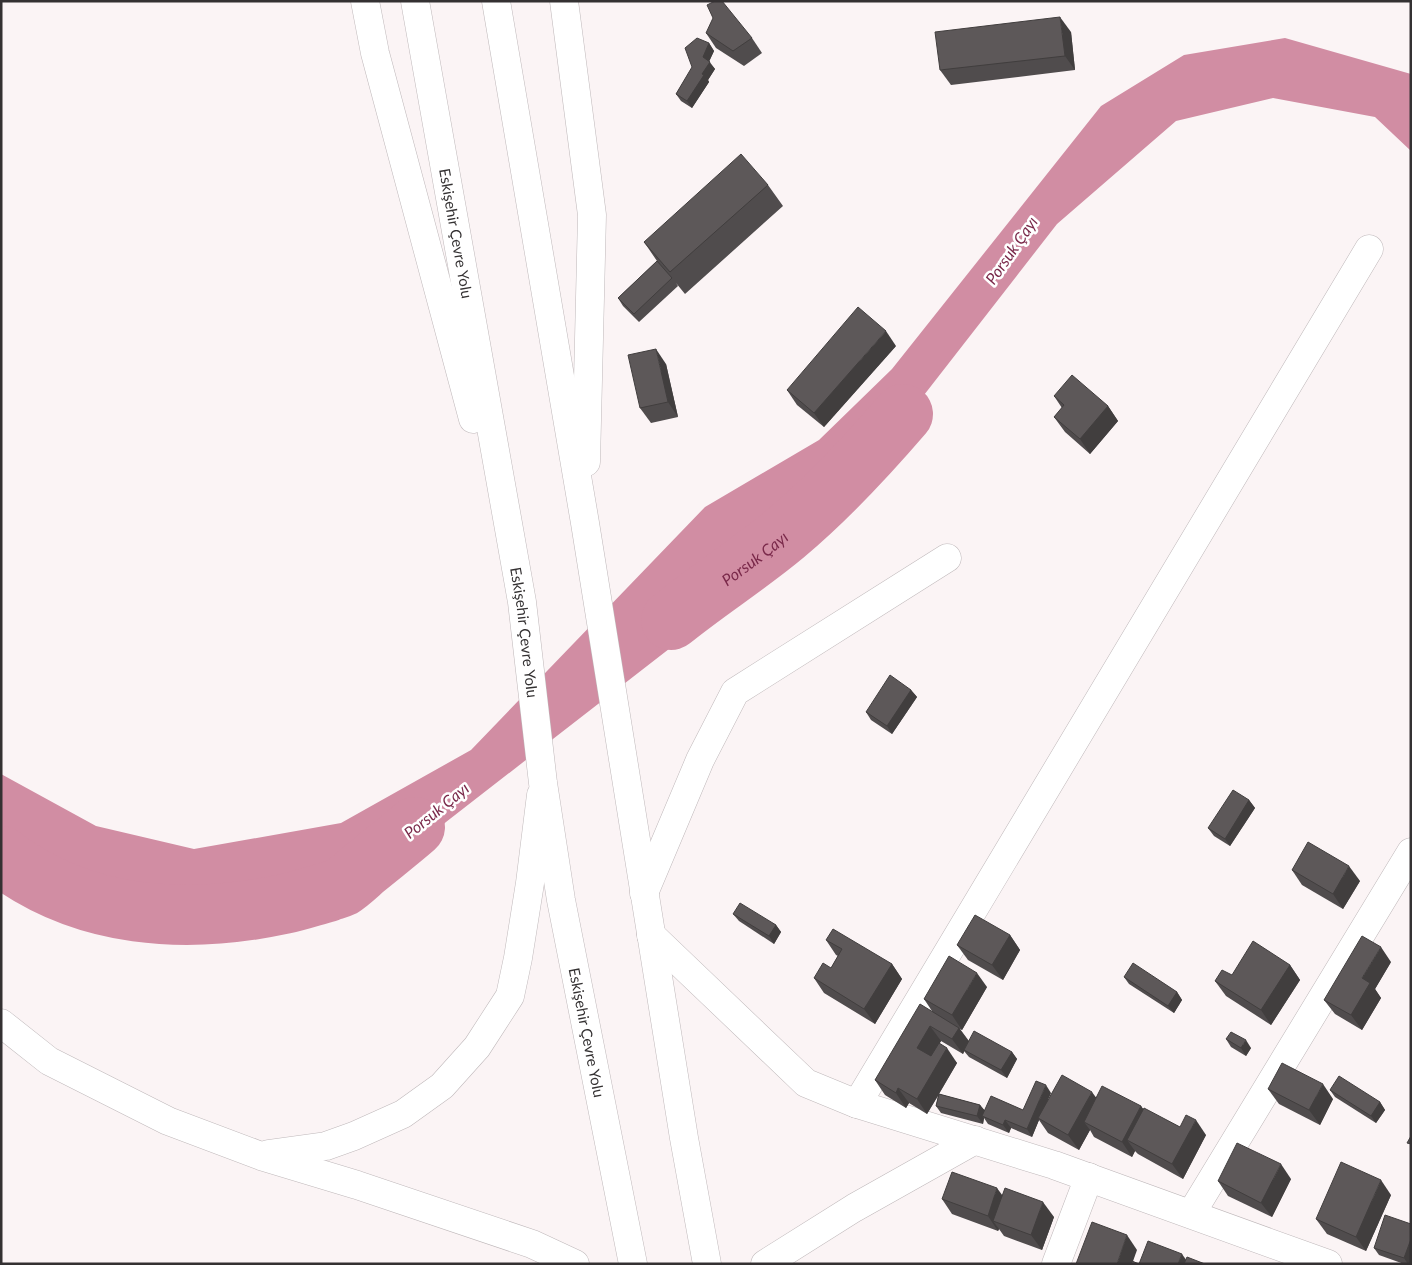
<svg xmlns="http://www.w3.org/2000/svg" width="1412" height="1265" font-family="Lato,sans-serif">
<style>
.water{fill:#d18da3}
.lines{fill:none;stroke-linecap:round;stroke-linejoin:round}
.river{stroke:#d18da3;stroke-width:60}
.street-casing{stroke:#bfb8ba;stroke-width:29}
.secondary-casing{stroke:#bfb8ba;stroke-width:29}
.highway-casing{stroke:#bfb8ba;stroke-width:29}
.street{stroke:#fff;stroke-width:28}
.secondary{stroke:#fff;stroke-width:28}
.highway{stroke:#fff;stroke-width:28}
.wall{fill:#504c4d}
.shaded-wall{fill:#413e3e}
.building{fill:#5d5859;stroke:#413e3e}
.labels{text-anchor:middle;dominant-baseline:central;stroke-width:5;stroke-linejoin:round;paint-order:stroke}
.street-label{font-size:15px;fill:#343132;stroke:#fff}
.water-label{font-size:16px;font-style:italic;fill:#7a294a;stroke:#fff}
</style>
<rect width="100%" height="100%" fill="#fbf4f5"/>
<!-- water -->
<path class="water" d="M 1285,38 L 1411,74 L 1411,151 L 1375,117 L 1273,98 L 1176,121 L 1057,224 L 875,458 L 782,517 L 687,635 L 446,822 L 399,864 L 287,899 L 135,897 L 49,881 L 1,840 L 1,774 L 96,826 L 194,849 L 341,823 L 471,750 L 705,507 L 819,440 L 892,369 L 1101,106 L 1184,55 Z"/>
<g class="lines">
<!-- river -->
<g class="river">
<path id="s1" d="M 671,620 C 708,590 748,565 785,534 C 828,498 866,457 903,414"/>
<path d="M 1,856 C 83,919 186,925 284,904 C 299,901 313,896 328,892 C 332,890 338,889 342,887 C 350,882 358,874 365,868 C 382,854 399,841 415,827"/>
</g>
<!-- street casing -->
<g class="street-casing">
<g id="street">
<path d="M 644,893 L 700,760 L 735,692 L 947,558"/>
<path d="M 1,1023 L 49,1061 L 168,1121 L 261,1156 L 357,1185 L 532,1244 L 575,1264"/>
<path d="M 857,1104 L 1369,249"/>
<path d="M 268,1154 L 326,1146 L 354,1136 L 403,1114 L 442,1086 L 477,1047 L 510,996 L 518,958 L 530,883 L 541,795"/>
<path d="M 1191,1214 L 1411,852"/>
<path d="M 1056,1264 L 1089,1177"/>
</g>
</g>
<!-- secondary casing -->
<g class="secondary-casing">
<g id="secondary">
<path d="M 651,935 L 806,1083 L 857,1104 L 1054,1165 L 1328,1264"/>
<path d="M 765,1264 L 854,1208 L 975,1140"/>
</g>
</g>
<!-- highway casing -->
<g class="highway-casing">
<g id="highway">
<path d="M 365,1 L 375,53 L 473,419"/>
<path id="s2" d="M 415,1 L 522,602 L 543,783 L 561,900 L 633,1264"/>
<path d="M 496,1 L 585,523 L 684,1138 L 707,1264"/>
<path d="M 564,1 L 592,215 L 586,462"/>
</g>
</g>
<!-- street -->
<use href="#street" class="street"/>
<!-- secondary -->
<use href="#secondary" class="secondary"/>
<!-- highway -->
<use href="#highway" class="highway"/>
</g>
<!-- wall -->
<g class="wall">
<path d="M 1071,32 L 1075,70 L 951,85 L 940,70 Z"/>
<path d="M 706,33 L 752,38 L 762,53 L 744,66 L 716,48 Z"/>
<path d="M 709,43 L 714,51 L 709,61 L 715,69 L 708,80 L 709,82 L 692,108 L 681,101 L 676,94 Z"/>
<path d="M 768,185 L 783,206 L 685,294 L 676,283 L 678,286 L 639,322 L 623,306 L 618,298 L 657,261 L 644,242 Z"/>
<path d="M 896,346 L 824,427 L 797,405 L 787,390 Z"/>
<path d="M 666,364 L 678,417 L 651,423 L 640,408 Z"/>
<path d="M 1054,396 L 1108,406 L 1118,421 L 1090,454 L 1065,432 L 1054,417 L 1062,408 Z"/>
<path d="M 911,690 L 917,697 L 892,734 L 871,720 L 866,712 Z"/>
<path d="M 1249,800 L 1255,808 L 1230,846 L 1214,836 L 1208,828 Z"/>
<path d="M 1292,870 L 1360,881 L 1343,909 L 1302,885 Z"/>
<path d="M 733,914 L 776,925 L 781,932 L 774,944 L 739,921 Z"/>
<path d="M 1010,935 L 1020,950 L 1003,980 L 968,960 L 957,945 Z"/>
<path d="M 826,940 L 892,964 L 902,979 L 875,1024 L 824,993 L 814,978 L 831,968 L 838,956 L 836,955 Z"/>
<path d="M 1391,962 L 1375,989 L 1381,998 L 1362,1030 L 1335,1014 L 1324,1000 Z"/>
<path d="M 1290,965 L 1300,980 L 1271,1025 L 1226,996 L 1215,981 L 1232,975 Z"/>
<path d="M 1124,977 L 1177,992 L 1182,1000 L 1174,1013 L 1129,984 Z"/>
<path d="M 987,987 L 962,1030 L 960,1029 L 969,1041 L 1012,1052 L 1017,1059 L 1007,1078 L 969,1057 L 964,1051 L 963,1054 L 941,1041 L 939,1044 L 957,1063 L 939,1094 L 980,1105 L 985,1111 L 1023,1110 L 1051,1093 L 1048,1099 L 1096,1097 L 1141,1106 L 1143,1109 L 1180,1127 L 1206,1135 L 1183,1179 L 1138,1154 L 1135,1151 L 1132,1157 L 1094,1137 L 1090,1130 L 1079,1150 L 1048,1133 L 1039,1120 L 1032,1137 L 1011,1128 L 1009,1133 L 988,1124 L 984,1118 L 983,1124 L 941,1113 L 936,1106 L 938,1096 L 927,1114 L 909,1103 L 906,1108 L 885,1095 L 875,1080 L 932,1011 L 924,999 Z"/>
<path d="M 1226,1039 L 1251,1048 L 1246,1056 L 1231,1047 Z"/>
<path d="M 1268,1089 L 1333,1099 L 1320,1125 L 1279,1104 Z"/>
<path d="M 1330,1090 L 1380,1102 L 1385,1110 L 1376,1123 L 1335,1097 Z"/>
<path d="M 1291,1179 L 1272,1217 L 1228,1196 L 1218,1181 Z"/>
<path d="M 1003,1195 L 1054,1217 L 1042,1250 L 1004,1236 L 999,1229 L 998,1231 L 952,1214 L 942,1199 Z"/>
<path d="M 1391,1195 L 1366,1251 L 1327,1234 L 1316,1219 Z"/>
<path d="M 1411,1224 L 1410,1264 L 1404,1264 L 1379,1255 L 1374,1248 Z"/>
</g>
<!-- shaded-wall -->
<g class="shaded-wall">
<path d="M 1060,17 L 1071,32 L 1075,70 L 1065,56 Z"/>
<path d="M 709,43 L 714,51 L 709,62 L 715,69 L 708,80 L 709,82 L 692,108 L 687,101 L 702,74 L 703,57 Z"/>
<path d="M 886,331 L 896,346 L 824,427 L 814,413 Z"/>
<path d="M 656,349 L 666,364 L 678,417 L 668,402 Z"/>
<path d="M 1108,406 L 1118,421 L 1090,454 L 1080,439 Z"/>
<path d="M 911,690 L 917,697 L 892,734 L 887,726 Z"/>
<path d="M 1249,800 L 1255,808 L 1230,846 L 1225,839 Z"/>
<path d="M 1349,866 L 1360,881 L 1343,909 L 1333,894 Z"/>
<path d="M 776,925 L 781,932 L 774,944 L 769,936 Z"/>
<path d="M 1010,935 L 1020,950 L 1003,980 L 992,965 Z"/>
<path d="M 1381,947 L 1391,962 L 1375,989 L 1381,998 L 1362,1030 L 1351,1015 L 1362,978 Z"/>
<path d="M 892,964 L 902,979 L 875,1024 L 864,1009 Z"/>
<path d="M 1290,965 L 1300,980 L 1271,1025 L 1261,1010 Z"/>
<path d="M 977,973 L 987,987 L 962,1030 L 952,1015 Z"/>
<path d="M 1177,992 L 1182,1000 L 1174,1013 L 1168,1006 Z"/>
<path d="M 930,1026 L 941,1041 L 928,1063 L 917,1048 Z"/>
<path d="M 959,1028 L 969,1042 L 963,1054 L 952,1039 Z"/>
<path d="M 1246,1040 L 1251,1048 L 1246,1056 L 1241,1048 Z"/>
<path d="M 947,1048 L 957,1063 L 927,1114 L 917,1099 Z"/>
<path d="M 1012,1052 L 1017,1059 L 1007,1078 L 1001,1070 Z"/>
<path d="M 1323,1084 L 1333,1099 L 1320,1125 L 1309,1110 Z"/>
<path d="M 1046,1085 L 1051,1093 L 1039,1119 L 1038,1118 L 1039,1120 L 1032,1137 L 1027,1129 Z"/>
<path d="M 898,1088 L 909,1103 L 906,1108 L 896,1093 Z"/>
<path d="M 1092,1092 L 1103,1107 L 1084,1122 L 1090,1130 L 1079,1150 L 1068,1135 Z"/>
<path d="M 1380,1102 L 1385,1110 L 1376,1123 L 1371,1116 Z"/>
<path d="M 980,1105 L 986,1112 L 982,1116 L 984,1118 L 983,1124 L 977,1116 Z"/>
<path d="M 1141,1106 L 1151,1120 L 1127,1140 L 1135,1151 L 1132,1157 L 1122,1142 Z"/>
<path d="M 1005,1120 L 1011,1128 L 1009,1133 L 1003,1125 Z"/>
<path d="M 1196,1120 L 1206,1135 L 1183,1179 L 1172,1164 Z"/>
<path d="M 1281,1164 L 1291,1179 L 1272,1217 L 1261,1203 Z"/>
<path d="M 1381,1180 L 1391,1195 L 1366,1251 L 1356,1237 Z"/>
<path d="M 997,1188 L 1008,1203 L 993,1221 L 999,1229 L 998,1231 L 988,1216 Z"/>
<path d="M 1043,1202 L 1054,1217 L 1042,1250 L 1031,1235 Z"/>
<path d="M 1127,1235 L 1137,1250 L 1132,1264 L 1117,1264 Z"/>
<path d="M 1411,1239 L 1411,1262 L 1410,1264 L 1408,1264 L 1404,1258 Z"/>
<path d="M 1182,1254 L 1189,1264 L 1178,1264 Z"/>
</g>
<!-- building -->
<g class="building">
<path d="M 715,1 L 722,1 L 752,38 L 733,51 L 706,33 L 713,18 L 707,5 Z"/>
<path d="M 1060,17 L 1065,56 L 940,70 L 935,32 Z"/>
<path d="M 697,38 L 709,43 L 703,57 L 710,62 L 702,74 L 704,75 L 687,101 L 676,94 L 692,67 L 685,48 Z"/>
<path d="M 741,154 L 768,185 L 670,272 L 644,242 Z"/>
<path d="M 657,261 L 672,278 L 634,314 L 618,298 Z"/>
<path d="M 858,307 L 886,331 L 814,413 L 787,390 Z"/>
<path d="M 656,349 L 668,402 L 640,408 L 628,355 Z"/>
<path d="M 1072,375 L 1108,406 L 1080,439 L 1054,417 L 1064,405 L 1054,396 Z"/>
<path d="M 890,675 L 911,690 L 887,726 L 866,712 Z"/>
<path d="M 1233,790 L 1249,800 L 1225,839 L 1208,828 Z"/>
<path d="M 1308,842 L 1349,866 L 1333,894 L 1292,870 Z"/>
<path d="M 740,903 L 776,925 L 769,936 L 733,914 Z"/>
<path d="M 975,915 L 1010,935 L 992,965 L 957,945 Z"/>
<path d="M 833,929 L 892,964 L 864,1009 L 814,978 L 823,963 L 831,968 L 842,949 L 826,940 Z"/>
<path d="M 1362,936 L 1381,947 L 1362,978 L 1370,983 L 1351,1015 L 1324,1000 Z"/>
<path d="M 1253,941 L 1290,965 L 1261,1010 L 1215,981 L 1222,970 L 1232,975 Z"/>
<path d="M 949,956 L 977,973 L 952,1015 L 924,999 Z"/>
<path d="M 1133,963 L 1177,992 L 1168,1006 L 1124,977 Z"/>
<path d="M 920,1004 L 959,1028 L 952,1039 L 930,1026 L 917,1048 L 931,1056 L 939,1043 L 947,1048 L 917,1099 L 898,1088 L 896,1093 L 875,1080 Z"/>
<path d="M 974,1031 L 1012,1052 L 1001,1070 L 964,1050 Z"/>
<path d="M 1231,1032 L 1246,1040 L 1241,1048 L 1226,1039 Z"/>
<path d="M 1282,1063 L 1323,1084 L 1309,1110 L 1268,1089 Z"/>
<path d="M 1062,1075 L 1092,1092 L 1068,1135 L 1038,1118 Z"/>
<path d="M 1339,1076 L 1380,1102 L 1371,1116 L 1330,1090 Z"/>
<path d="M 1036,1081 L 1046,1085 L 1027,1129 L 1005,1120 L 1003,1125 L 982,1116 L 991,1096 L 1023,1110 Z"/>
<path d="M 1102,1086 L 1141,1106 L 1122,1142 L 1084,1122 Z"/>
<path d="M 939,1094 L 980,1105 L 977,1116 L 936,1106 Z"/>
<path d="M 1144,1108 L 1180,1127 L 1186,1115 L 1196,1120 L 1172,1164 L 1127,1140 Z"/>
<path d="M 1411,1136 L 1411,1144 L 1407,1143 Z"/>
<path d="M 1237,1143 L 1281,1164 L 1261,1203 L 1218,1181 Z"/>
<path d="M 1341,1162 L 1381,1180 L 1356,1237 L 1316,1219 Z"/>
<path d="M 952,1172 L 997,1188 L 988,1216 L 942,1199 Z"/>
<path d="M 1005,1188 L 1043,1202 L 1031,1235 L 993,1221 Z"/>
<path d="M 1385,1215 L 1411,1224 L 1411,1239 L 1404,1258 L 1374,1248 Z"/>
<path d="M 1092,1222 L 1127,1235 L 1117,1264 L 1076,1264 Z"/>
<path d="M 1148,1241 L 1182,1254 L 1178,1264 L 1139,1264 Z"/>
<path d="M 1187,1257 L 1205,1264 L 1184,1264 Z"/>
<path d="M 1132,1261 L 1139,1264 L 1131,1264 Z"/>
</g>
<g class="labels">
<!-- street labels -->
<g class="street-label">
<text stroke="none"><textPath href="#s2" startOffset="236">Eskişehir Çevre Yolu</textPath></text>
<text stroke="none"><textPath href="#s2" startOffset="641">Eskişehir Çevre Yolu</textPath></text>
<text stroke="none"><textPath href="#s2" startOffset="1046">Eskişehir Çevre Yolu</textPath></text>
</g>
<!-- water labels -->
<g class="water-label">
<text transform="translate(1011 250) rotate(-55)">Porsuk Çayı</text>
<text stroke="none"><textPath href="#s1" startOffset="104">Porsuk Çayı</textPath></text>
<text transform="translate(436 810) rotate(-39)">Porsuk Çayı</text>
</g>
</g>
<!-- border -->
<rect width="1412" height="1265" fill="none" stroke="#343132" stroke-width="5"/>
</svg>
